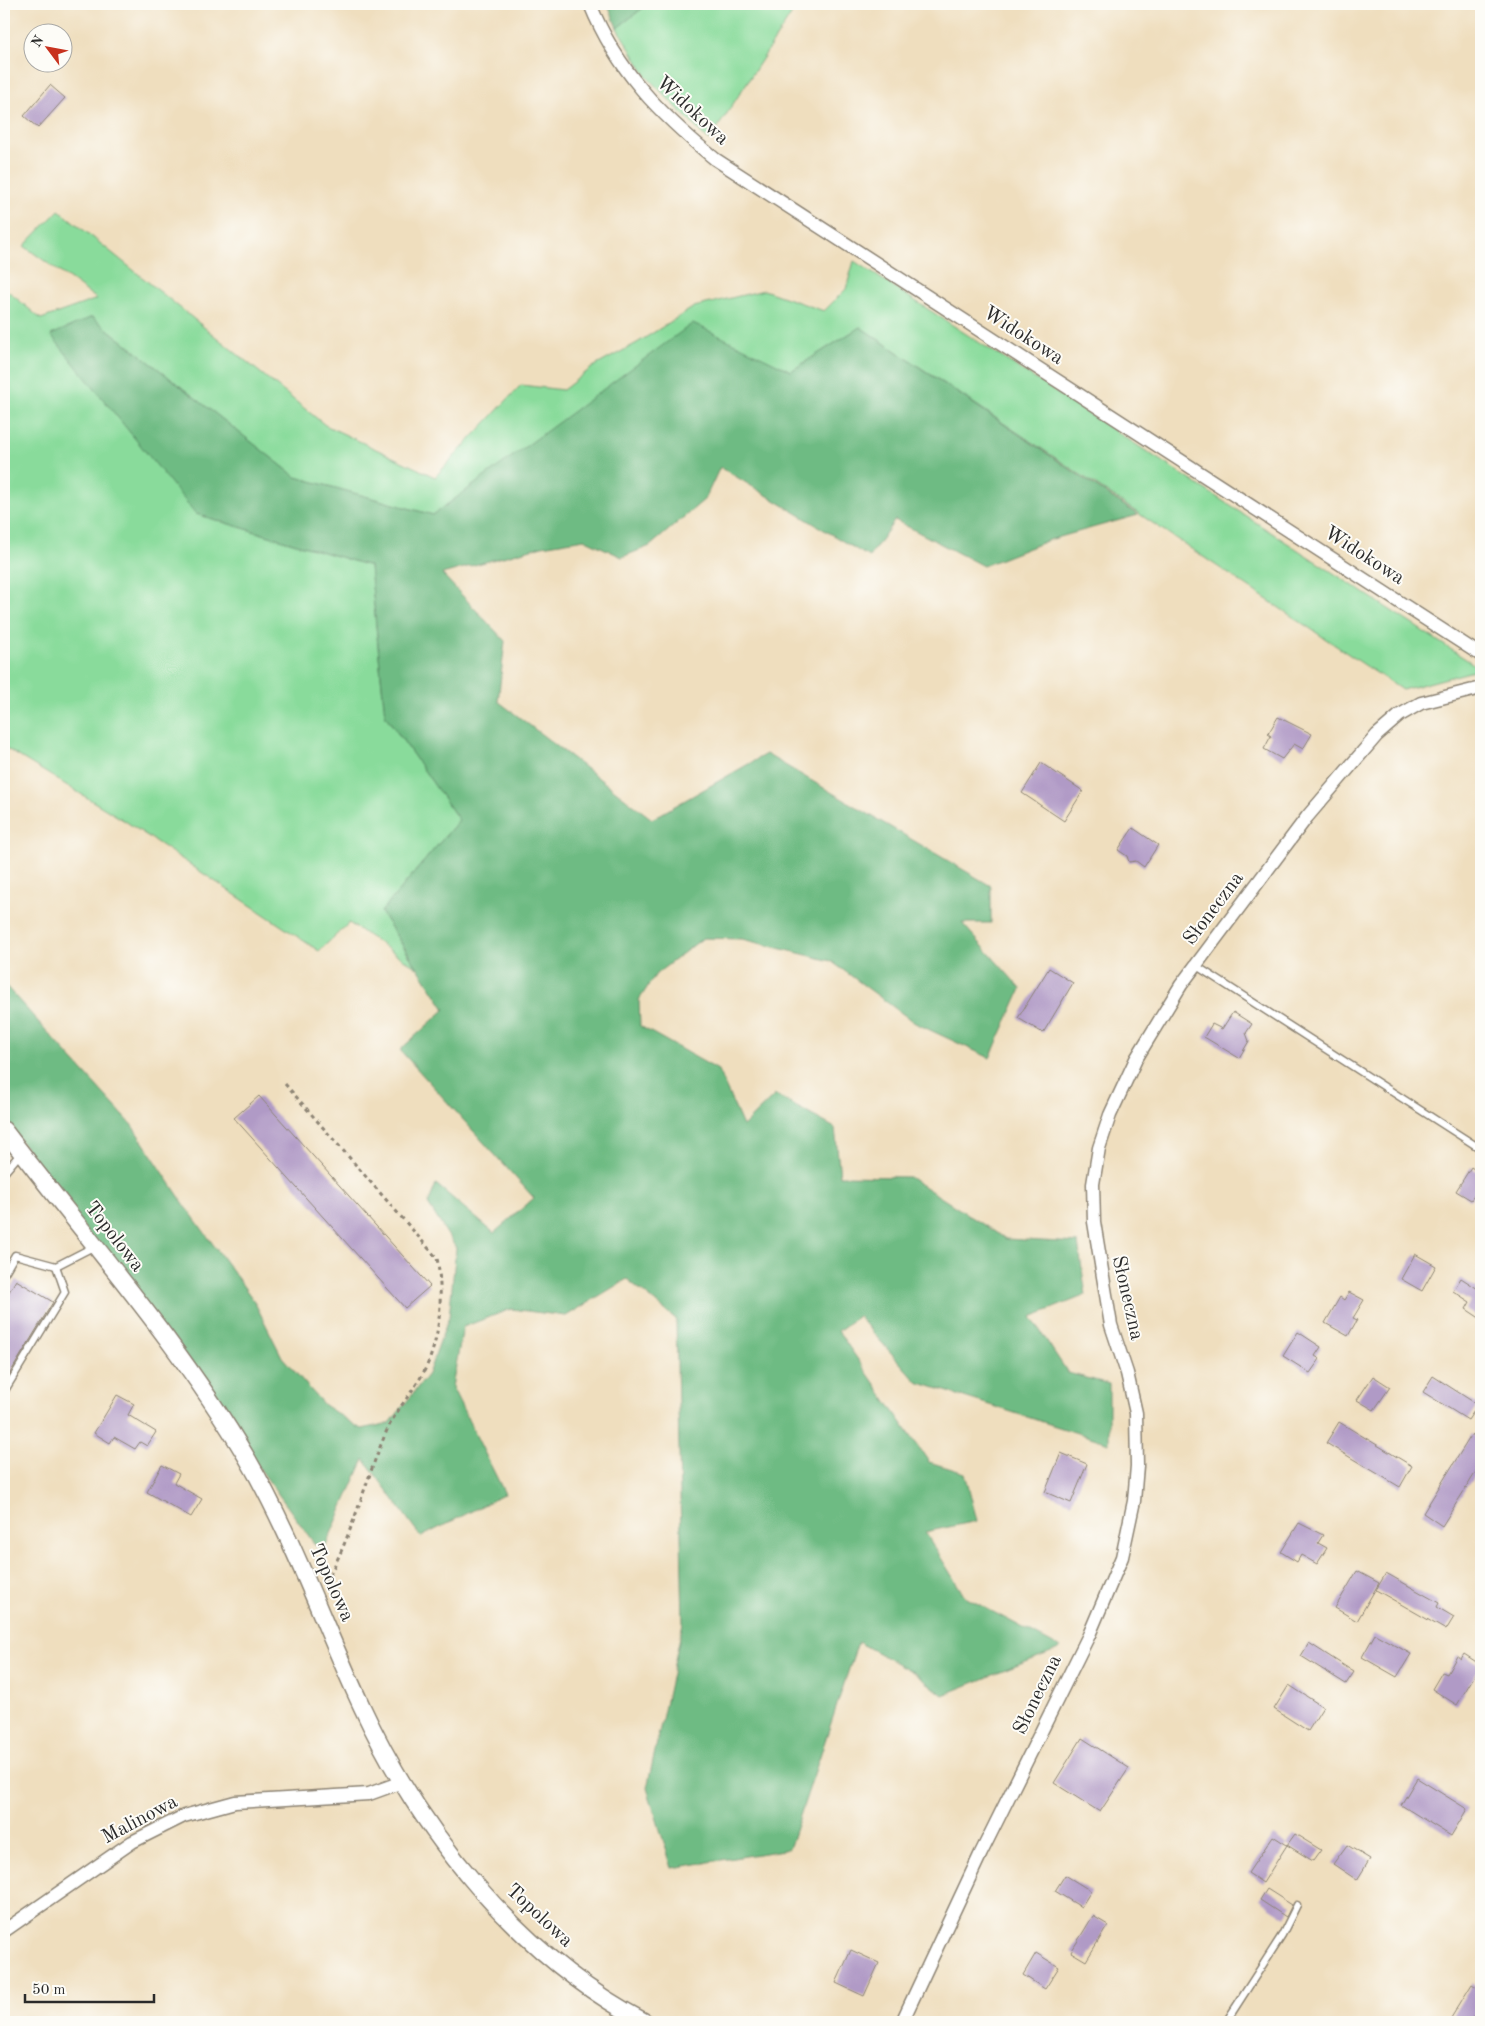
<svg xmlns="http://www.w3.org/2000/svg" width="1485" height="2026" font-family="'Old Standard TT',serif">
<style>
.green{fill:#89db9b;stroke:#5a8363}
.forest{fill:#6ebb83;stroke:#4c7357}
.building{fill:#b09ac6}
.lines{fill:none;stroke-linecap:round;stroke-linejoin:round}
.service-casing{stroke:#8d8474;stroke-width:9}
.minor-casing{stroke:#8d8474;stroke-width:15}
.tertiary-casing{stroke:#8d8474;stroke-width:19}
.path{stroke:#8d8474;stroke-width:3;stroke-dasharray:4 4;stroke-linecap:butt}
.service{stroke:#fff;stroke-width:6}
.minor{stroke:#fff;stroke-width:12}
.tertiary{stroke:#fff;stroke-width:16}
.labels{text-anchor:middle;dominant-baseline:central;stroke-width:4;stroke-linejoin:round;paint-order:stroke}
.street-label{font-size:20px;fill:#2b2b2b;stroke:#fdfcf7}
</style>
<rect width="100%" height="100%" fill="#fdfcf7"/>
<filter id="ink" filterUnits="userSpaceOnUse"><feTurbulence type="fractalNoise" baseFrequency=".02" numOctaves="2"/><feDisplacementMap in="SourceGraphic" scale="10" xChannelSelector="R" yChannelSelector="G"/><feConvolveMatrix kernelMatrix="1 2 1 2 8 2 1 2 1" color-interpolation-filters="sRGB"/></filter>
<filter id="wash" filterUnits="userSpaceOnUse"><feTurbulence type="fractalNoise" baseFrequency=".0096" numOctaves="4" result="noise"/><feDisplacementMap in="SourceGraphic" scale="20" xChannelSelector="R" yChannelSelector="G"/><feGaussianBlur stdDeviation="1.12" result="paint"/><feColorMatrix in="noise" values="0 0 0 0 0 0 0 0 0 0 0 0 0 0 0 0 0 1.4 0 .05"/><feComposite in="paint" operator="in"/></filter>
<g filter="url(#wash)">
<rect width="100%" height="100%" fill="#efdebe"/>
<!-- green -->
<g class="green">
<path d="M 648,4 L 798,4 L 709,141 L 647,77 L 617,28 Z"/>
<path d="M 59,210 L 325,425 L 435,477 L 521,385 L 563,390 L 593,367 L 637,343 L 694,307 L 764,290 L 824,311 L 846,289 L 854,261 L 1481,669 L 1402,690 L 860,327 L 791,371 L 693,324 L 433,515 L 296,477 L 92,317 L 196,514 L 370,566 L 385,715 L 459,820 L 381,912 L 417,968 L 349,923 L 319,951 L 125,821 L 4,747 L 4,295 L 8,291 L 41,319 L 97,299 L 24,246 Z"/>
</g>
<!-- forest -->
<g class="forest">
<path d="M 608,4 L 648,4 L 617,28 Z"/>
<path d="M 92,317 L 296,477 L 433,515 L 693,323 L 791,371 L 860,327 L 1138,515 L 1049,540 L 983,566 L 895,520 L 869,557 L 720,467 L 705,499 L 650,546 L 622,557 L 584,539 L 542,546 L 442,574 L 505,641 L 498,701 L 652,819 L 766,754 L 991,886 L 991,923 L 962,923 L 1021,989 L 990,1058 L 915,1023 L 831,961 L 742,939 L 703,938 L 656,974 L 639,1000 L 640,1026 L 718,1070 L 743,1126 L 775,1095 L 835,1128 L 840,1176 L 909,1177 L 1006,1239 L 1078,1243 L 1086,1295 L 1031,1317 L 1068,1373 L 1109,1384 L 1109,1443 L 917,1382 L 858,1316 L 838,1331 L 929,1462 L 965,1473 L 977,1521 L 925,1532 L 965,1597 L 1061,1648 L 943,1695 L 915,1673 L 858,1642 L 789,1849 L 672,1868 L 647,1788 L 683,1623 L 676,1319 L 627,1279 L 566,1316 L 511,1309 L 463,1327 L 452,1387 L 505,1494 L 421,1537 L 364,1459 L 322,1554 L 4,1118 L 4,984 L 131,1124 L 184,1204 L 254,1301 L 282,1357 L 324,1405 L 361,1429 L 390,1423 L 428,1374 L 449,1317 L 456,1248 L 428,1204 L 436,1184 L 494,1233 L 534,1198 L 400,1050 L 445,1009 L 381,912 L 459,820 L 385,715 L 370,566 L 196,514 L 51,335 Z"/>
</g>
<g id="blocks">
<!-- building -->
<g class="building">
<path d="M 50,85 L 65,98 L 38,128 L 24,116 Z"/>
<path d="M 1278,717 L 1312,734 L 1303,749 L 1294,744 L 1282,759 L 1264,749 L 1271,736 L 1268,734 Z"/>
<path d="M 1041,763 L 1083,791 L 1064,821 L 1022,793 Z"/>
<path d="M 1133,828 L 1158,845 L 1144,867 L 1136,861 L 1129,862 L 1127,856 L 1118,850 Z"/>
<path d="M 1049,968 L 1073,983 L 1043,1033 L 1018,1018 Z"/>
<path d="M 1233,1012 L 1252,1024 L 1246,1033 L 1249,1041 L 1239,1058 L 1204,1037 L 1212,1024 L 1222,1029 Z"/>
<path d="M 259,1096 L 430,1286 L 405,1308 L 234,1118 Z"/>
<path d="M 1471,1167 L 1481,1174 L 1481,1185 L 1471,1200 L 1456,1191 Z"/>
<path d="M 1415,1254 L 1436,1266 L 1422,1291 L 1401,1279 Z"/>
<path d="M 1461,1278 L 1478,1289 L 1481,1284 L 1481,1319 L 1466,1309 L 1470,1302 L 1453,1291 Z"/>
<path d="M 16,1280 L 53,1302 L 4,1383 L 4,1300 Z"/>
<path d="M 1349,1292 L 1364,1300 L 1353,1318 L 1357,1320 L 1348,1336 L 1325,1323 L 1340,1297 L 1344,1300 Z"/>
<path d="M 1298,1332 L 1321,1347 L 1315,1356 L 1320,1359 L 1310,1373 L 1283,1356 Z"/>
<path d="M 1373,1376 L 1390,1387 L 1374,1410 L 1357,1400 Z"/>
<path d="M 1433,1376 L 1478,1405 L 1468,1420 L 1423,1392 Z"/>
<path d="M 117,1395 L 134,1404 L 128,1415 L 156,1432 L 147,1446 L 140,1442 L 135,1449 L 114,1437 L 110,1443 L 94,1433 Z"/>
<path d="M 1339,1422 L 1412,1466 L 1400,1487 L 1326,1443 Z"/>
<path d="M 1472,1434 L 1481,1440 L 1481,1464 L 1442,1526 L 1423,1513 Z"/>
<path d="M 1061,1453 L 1087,1464 L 1071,1503 L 1045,1492 Z"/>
<path d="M 162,1465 L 179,1474 L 174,1483 L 202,1499 L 191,1517 L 147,1492 Z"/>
<path d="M 1299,1523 L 1323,1535 L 1318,1543 L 1327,1548 L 1317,1564 L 1301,1555 L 1297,1562 L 1281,1552 Z"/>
<path d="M 1357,1571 L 1379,1583 L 1357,1621 L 1335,1608 Z"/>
<path d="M 1386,1573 L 1439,1603 L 1437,1607 L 1454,1617 L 1446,1630 L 1376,1590 Z"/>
<path d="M 1375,1634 L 1411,1654 L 1397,1677 L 1362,1657 Z"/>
<path d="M 1309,1643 L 1354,1672 L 1346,1684 L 1301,1656 Z"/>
<path d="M 1464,1654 L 1481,1665 L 1457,1705 L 1432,1689 L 1442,1672 L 1447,1674 L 1457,1656 L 1461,1659 Z"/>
<path d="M 1289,1685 L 1323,1707 L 1308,1731 L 1274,1709 Z"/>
<path d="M 1082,1738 L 1129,1768 L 1100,1812 L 1054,1783 Z"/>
<path d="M 1417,1778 L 1467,1809 L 1451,1836 L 1401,1805 Z"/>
<path d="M 1295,1834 L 1321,1850 L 1313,1861 L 1287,1845 Z"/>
<path d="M 1273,1836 L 1287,1845 L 1263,1883 L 1248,1873 Z"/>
<path d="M 1347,1845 L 1370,1859 L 1357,1880 L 1333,1864 Z"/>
<path d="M 1065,1875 L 1091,1891 L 1081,1907 L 1055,1891 Z"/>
<path d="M 1267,1889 L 1292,1905 L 1286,1917 L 1260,1900 Z"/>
<path d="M 1093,1916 L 1108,1925 L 1086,1961 L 1071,1952 Z"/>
<path d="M 851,1950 L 879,1963 L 864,1996 L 836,1983 Z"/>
<path d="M 1036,1953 L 1059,1967 L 1045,1989 L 1023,1975 Z"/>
<path d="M 1472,1984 L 1481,1990 L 1481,2004 L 1470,2022 L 1458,2022 L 1451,2018 Z"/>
</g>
</g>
</g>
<g filter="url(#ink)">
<use href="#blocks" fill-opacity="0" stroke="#8d8474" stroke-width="1"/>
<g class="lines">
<!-- service casing -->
<g class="service-casing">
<g id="service">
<path d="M 1195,965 L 1481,1149"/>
<path d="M 4,1173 L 20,1154"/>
<path d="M 4,1274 L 15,1255 L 56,1266 L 93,1247"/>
<path d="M 4,1392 L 65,1292 L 56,1266"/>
<path d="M 1226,2022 L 1282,1935 L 1297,1905"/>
</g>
</g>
<!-- minor casing -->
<g class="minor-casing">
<g id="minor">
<path d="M 590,4 C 617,71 660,114 715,159 L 1481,655"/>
<path d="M 4,1931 L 132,1842 L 184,1816 L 235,1802 L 369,1794 L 402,1782"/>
<path d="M 902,2022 L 981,1853 L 1089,1635 L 1122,1557 L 1134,1501 L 1137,1466 L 1136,1413 L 1127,1373 L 1111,1325 L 1094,1222 L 1093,1184 L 1099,1148 L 1110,1115 L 1136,1059 L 1181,985 L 1307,817 L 1377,735 L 1400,715 L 1421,703 L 1481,688"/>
</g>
</g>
<!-- tertiary casing -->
<g class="tertiary-casing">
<path id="tertiary" d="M 4,1130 C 86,1238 178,1341 247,1458 C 293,1537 323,1624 362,1707 C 421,1834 519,1956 645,2022"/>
</g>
<!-- path -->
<g class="path">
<path d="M 285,1084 L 437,1258 C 443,1291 441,1332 428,1363 C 417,1389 395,1409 385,1435 C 364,1484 352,1537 325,1583"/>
<path d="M 661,2018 L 671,2022"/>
</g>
<!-- service -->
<use href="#service" class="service"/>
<!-- minor -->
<use href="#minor" class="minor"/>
<!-- tertiary -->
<use href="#tertiary" class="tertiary"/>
</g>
</g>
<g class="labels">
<!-- street labels -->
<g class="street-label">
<text transform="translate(692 111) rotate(43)">Widokowa</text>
<text transform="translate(1023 336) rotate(33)">Widokowa</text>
<text transform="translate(1364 556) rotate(33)">Widokowa</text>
<text transform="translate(1214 909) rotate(-53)">Słoneczna</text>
<text transform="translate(114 1237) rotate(52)">Topolowa</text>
<text transform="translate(1127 1298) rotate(77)">Słoneczna</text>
<text transform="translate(331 1583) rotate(66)">Topolowa</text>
<text transform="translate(1038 1695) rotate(-64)">Słoneczna</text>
<text transform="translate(140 1820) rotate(-28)">Malinowa</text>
<text transform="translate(539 1916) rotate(43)">Topolowa</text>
</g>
</g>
<!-- margin -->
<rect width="1485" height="2026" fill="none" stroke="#fdfcf7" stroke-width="20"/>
<!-- north arrow -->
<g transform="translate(48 48) rotate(302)"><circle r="24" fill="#fdfcf7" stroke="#a9a8a5"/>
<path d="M0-4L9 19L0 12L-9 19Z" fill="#c8321e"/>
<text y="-8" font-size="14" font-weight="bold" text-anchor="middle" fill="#2b2b2b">N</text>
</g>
<!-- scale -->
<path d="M25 1994v8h129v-8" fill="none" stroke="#2b2b2b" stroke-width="2.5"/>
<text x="32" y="1994" font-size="15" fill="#2b2b2b" stroke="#fdfcf7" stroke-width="4" paint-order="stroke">50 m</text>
</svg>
